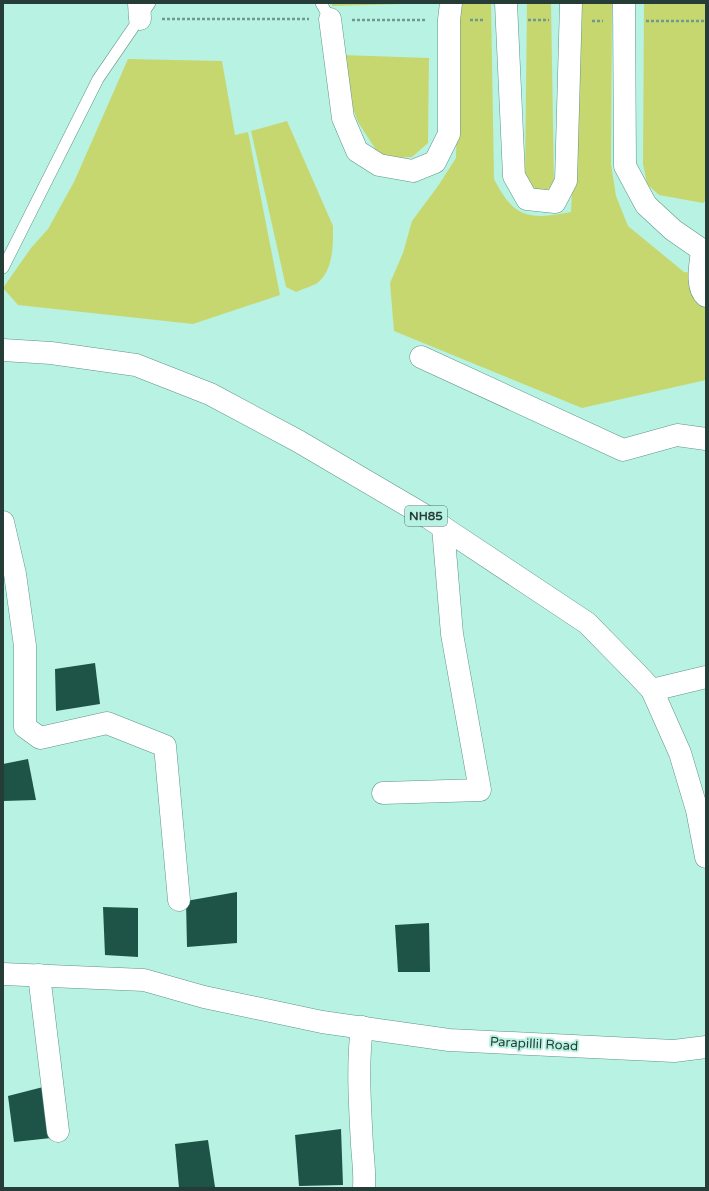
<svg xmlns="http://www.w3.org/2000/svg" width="709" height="1191" font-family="'Varela Round',sans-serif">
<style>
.green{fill:#c7d770}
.building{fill:#1e5448}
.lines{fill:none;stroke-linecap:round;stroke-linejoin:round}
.lane-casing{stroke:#5e9587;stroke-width:12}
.street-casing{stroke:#5e9587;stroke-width:23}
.secondary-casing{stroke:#5e9587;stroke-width:23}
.highway-casing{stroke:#5e9587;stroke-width:23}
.path{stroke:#70998e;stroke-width:2.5;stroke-dasharray:3 2;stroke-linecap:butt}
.lane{stroke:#fff;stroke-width:11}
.street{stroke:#fff;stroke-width:22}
.secondary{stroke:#fff;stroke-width:22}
.highway{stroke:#fff;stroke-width:22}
.labels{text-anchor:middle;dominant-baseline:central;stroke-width:4;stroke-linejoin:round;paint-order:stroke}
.shield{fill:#b8f2e2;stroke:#52736a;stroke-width:1}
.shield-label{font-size:12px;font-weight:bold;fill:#263d37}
.street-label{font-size:13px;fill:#263d37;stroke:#b8f2e2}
</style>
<rect width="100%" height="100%" fill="#b8f2e2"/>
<!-- green -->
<g class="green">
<path d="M 332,3 L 439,3 L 332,6 Z"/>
<path d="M 459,3 L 491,3 L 494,179 C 499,189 510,208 521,212 C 536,219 555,215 571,212 L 576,89 L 578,3 L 612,3 L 611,164 L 616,196 L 628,226 L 684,272 L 706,274 L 706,380 L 582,408 L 394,331 L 390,283 L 403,253 L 412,221 L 438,186 L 456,158 Z"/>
<path d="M 527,3 L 551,3 L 554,185 L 543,192 L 533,191 L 525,177 Z"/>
<path d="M 644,3 L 706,3 L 706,200 L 703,203 L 659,195 L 647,184 L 643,164 Z"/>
<path d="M 342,55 L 429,58 L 428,143 L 412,157 L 390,158 L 376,150 L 358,122 L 343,83 Z"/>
<path d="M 128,59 L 222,61 L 235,135 L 248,132 L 280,295 L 193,324 L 18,305 L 3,288 L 31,248 L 48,229 L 74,182 Z"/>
<path d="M 287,121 L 333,226 C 333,245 334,271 316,284 C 310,287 302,289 296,292 L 286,287 L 251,131 Z"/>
</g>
<!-- building -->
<g class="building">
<path d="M 95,663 L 100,704 L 56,711 L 55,669 Z"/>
<path d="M 28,759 L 36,800 L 3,801 L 3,764 Z"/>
<path d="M 237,892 L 237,943 L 187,947 L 186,901 Z"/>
<path d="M 103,907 L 138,908 L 138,957 L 105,955 Z"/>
<path d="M 429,923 L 430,972 L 398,972 L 395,925 Z"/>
<path d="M 47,1086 L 51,1138 L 14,1142 L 8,1096 Z"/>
<path d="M 341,1129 L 343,1185 L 299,1186 L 295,1135 Z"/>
<path d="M 208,1140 L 215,1187 L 179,1188 L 175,1144 Z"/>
</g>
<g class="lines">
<!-- lane casing -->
<g class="lane-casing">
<g id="lane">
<path d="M 321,3 L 330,19"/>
<path d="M 3,268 L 98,79 L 150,3"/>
</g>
</g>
<!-- street casing -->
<g class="street-casing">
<g id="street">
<path d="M 139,3 L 140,19"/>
<path d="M 506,3 L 514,176 L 527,199 L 555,202 L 566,181 L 571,3"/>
<path d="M 624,3 L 625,166 L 646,205 L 673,230 L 702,250"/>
<path d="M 330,19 L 343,118 L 357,151 L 379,165 L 413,171 L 435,162 L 449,134 L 449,20 L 451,3"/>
<path d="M 706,250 L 702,250 C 701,262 695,287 706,296"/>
<path d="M 421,357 L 623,450 L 677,435 L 706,439"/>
<path d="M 3,522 L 15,574 L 25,646 L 25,727 L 40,738 L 107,723 L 165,746 L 179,900"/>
<path d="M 383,793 L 480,790 L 452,634 L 443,527"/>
<path d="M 3,974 L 144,980 L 204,997 L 322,1022 L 449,1040 L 674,1051 L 706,1047"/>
<path d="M 39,975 L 58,1131"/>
<path d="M 362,1027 C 357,1066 360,1106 362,1145 C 363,1159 365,1173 364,1188"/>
</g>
</g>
<!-- secondary casing -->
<g class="secondary-casing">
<path id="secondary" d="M 652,690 L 706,677"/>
</g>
<!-- highway casing -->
<g class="highway-casing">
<path id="highway" d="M 3,350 L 51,353 L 136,365 L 210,394 L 298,441 L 429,518 L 587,623 L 637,674 L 652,690 L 680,753 L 697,810 L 706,857"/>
</g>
<!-- path -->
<g class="path">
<path d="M 162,19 L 309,19"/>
<path d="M 352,20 L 427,20"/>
<path d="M 470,20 L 485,20"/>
<path d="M 528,20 L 549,20"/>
<path d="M 592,21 L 603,21"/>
<path d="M 646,21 L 706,21"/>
</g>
<!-- lane -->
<use href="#lane" class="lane"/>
<!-- street -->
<use href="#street" class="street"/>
<!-- secondary -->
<use href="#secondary" class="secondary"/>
<!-- highway -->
<use href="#highway" class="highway"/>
</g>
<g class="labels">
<!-- shield labels -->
<rect class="shield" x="405" y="506" width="42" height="20" rx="3"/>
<g class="shield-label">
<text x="426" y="516">NH85</text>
</g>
<!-- street labels -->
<g class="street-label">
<text transform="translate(534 1044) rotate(3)">Parapillil Road</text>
</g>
</g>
<!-- border -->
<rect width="709" height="1191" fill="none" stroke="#263d37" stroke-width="8"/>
</svg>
